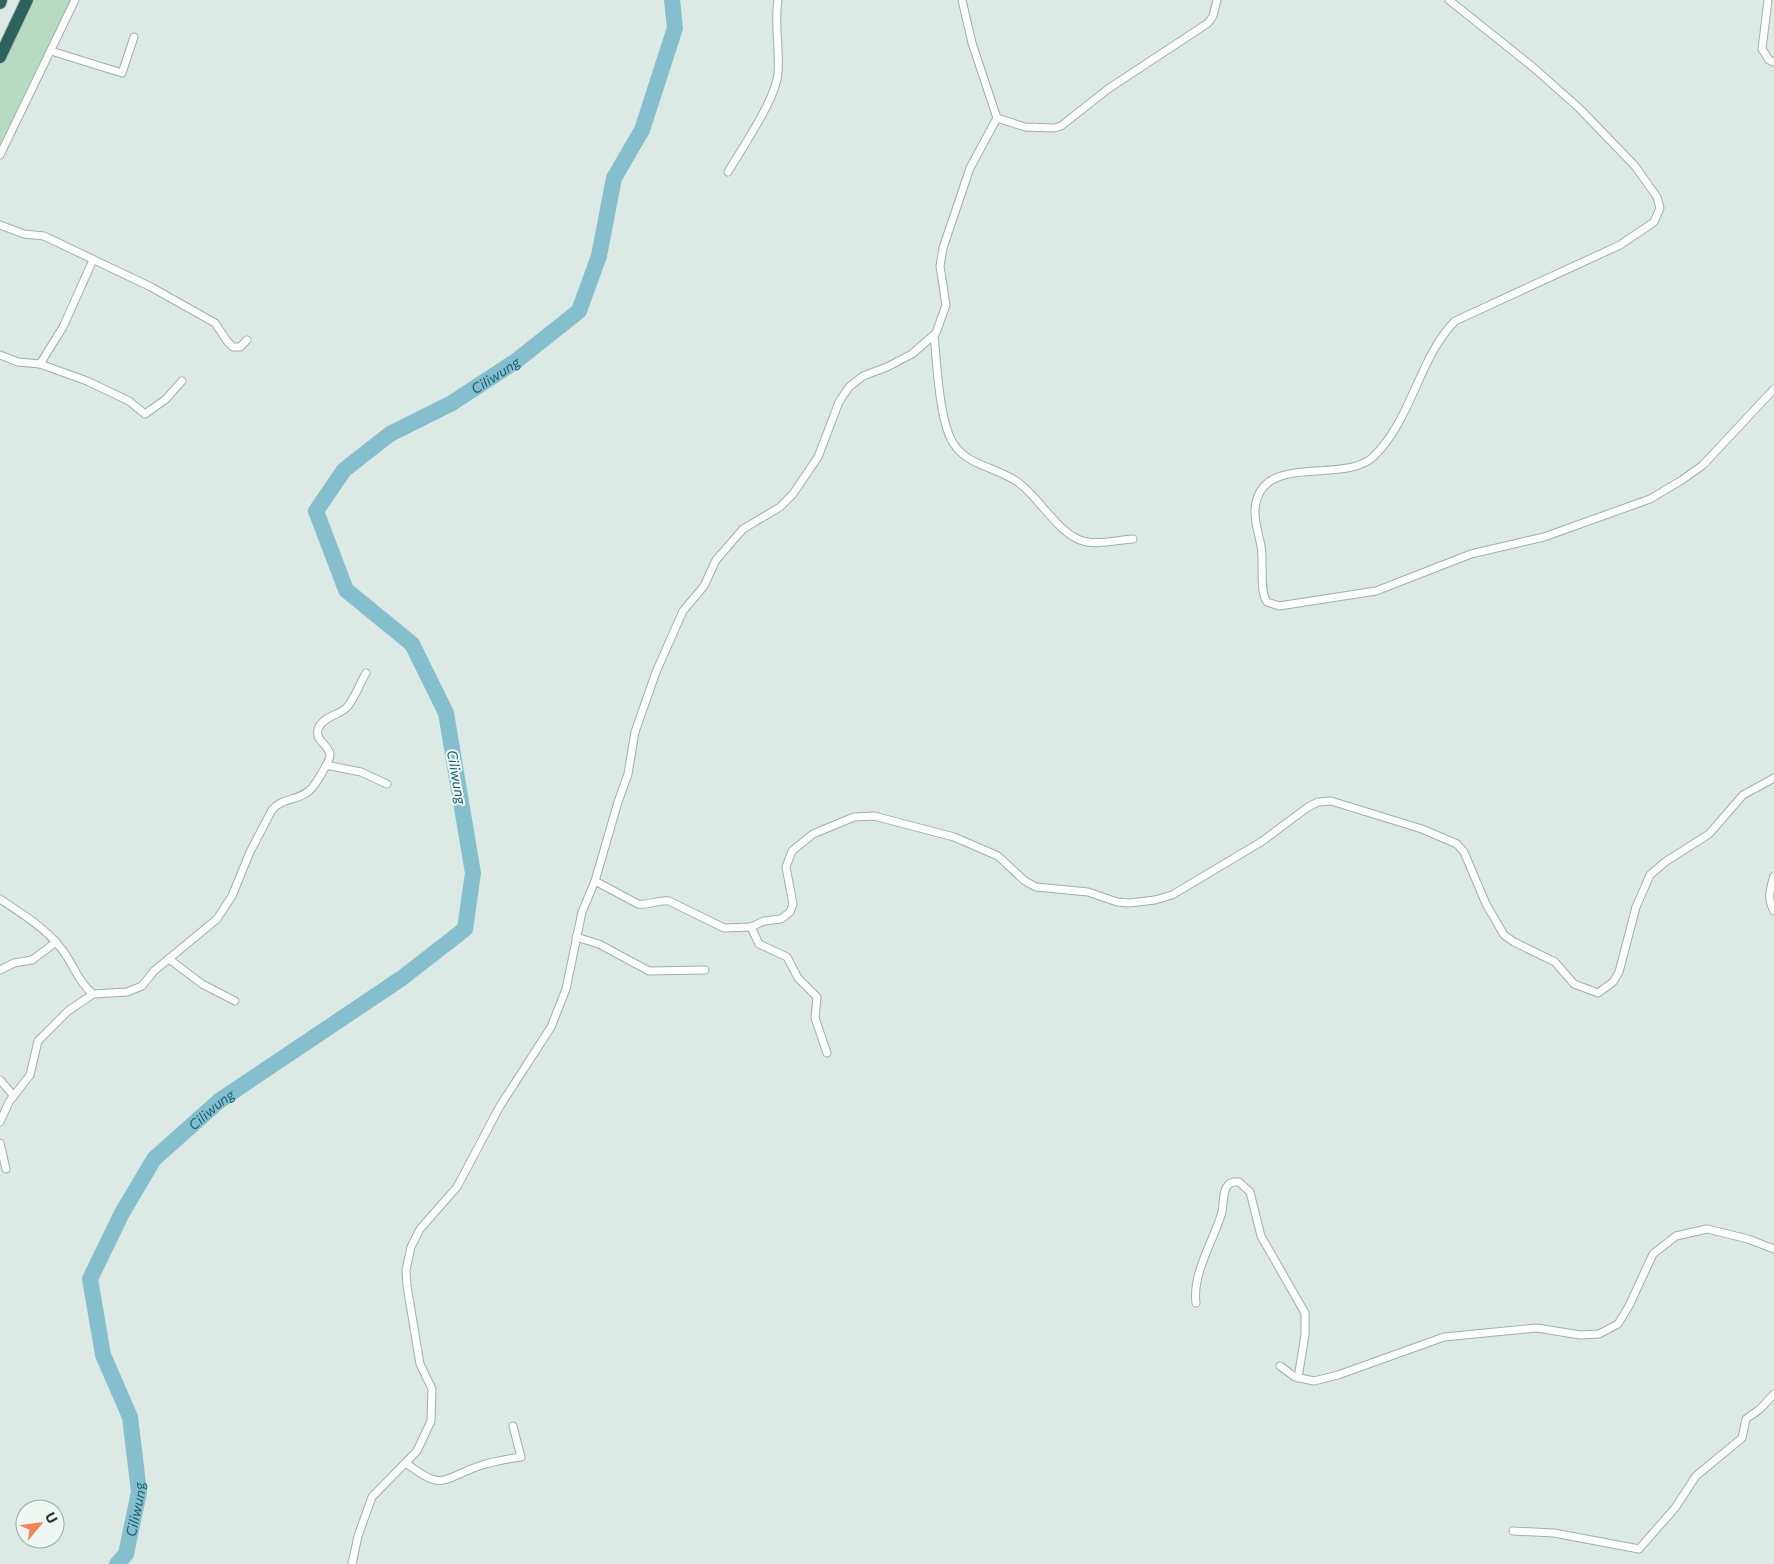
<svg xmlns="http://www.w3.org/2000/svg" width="1774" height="1564" font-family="Commissioner,sans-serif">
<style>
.green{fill:#b6dac2}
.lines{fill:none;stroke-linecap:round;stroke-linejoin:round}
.river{stroke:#85bfce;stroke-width:16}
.street-casing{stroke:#a0b0ac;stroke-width:9}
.highway-casing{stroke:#bcc3c2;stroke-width:14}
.street{stroke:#fff;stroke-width:7}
.highway{stroke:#2c645b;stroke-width:12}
.labels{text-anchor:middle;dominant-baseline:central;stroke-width:4;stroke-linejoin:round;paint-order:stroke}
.water-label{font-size:14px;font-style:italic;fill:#1b5e72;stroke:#eef6f2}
</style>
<rect width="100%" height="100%" fill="#dde9e5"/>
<!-- green -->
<path class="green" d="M 27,0 L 76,0 L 0,154 L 0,56 Z"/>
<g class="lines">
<!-- river -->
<path class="river" id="s1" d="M 117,1564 L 126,1554 L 139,1492 L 130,1417 L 103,1355 L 90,1279 L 122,1213 L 154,1159 L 219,1101 L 402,978 L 465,929 L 473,873 L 446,713 L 412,644 L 346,590 L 316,511 L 344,470 L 390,434 L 452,403 L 516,361 L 579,311 L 599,256 L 614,178 L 642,130 L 675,28 L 672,0"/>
<!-- street casing -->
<g class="street-casing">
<g id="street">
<path d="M 1449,0 L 1534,68 L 1579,108 L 1635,166 L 1657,197 L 1660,208 L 1654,222 L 1620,245 L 1455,321 C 1418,359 1412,420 1373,457 C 1343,485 1260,451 1255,509 C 1254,521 1259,535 1261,546 C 1264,561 1259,591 1267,602 L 1279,606 L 1376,591 L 1471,554 L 1544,537 L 1650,499 L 1682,480 L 1703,465 L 1774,389"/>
<path d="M 1768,0 L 1762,49 L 1769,60 L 1774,62"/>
<path d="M 51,51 L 122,73 L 134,37"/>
<path d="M 997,118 L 1025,127 L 1054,128 L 1061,126 L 1108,89 L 1208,23 L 1213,16 L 1217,0"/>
<path d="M 0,155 L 75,0"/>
<path d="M 728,172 C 742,148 776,99 778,73 C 780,49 774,24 778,0"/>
<path d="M 0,225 L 24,234 L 44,236 L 151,287 L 215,323 L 227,341 L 233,347 L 240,347 L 247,340"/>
<path d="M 934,336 C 937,363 939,418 952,441 C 965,466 998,467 1019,483 C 1040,499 1057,531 1080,540 C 1095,546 1117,540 1133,539"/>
<path d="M 0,355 L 18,362 L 40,364 L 87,381 L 129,401 L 145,414 L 166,399 L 182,381"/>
<path d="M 40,364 L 63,327 L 93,260"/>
<path d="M 326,765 L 361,772 L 387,784"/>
<path d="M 1774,876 C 1770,888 1767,900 1774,911"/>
<path d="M 595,881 L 638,904 C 649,906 658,899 669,901 L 724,928 L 751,927 L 759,944 L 787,957 L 798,978 L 817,997 L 815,1018 L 827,1053"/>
<path d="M 0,899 C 21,913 44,927 60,947 C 73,962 77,981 93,994"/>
<path d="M 751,927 L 764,921 L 781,919 L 790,912 L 793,904 L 786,867 L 792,851 L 813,834 L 854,817 L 874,816 L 954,837 L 998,856 L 1025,881 L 1036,887 L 1088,892 L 1117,902 L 1129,903 L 1155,900 L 1172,895 L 1261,842 L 1308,807 L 1318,802 L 1331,801 L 1422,829 L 1457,844 L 1464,852 L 1486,904 L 1504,935 L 1514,942 L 1555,962 L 1574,984 L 1598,993 L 1613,982 L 1619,972 L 1636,907 L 1650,875 L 1665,862 L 1709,834 L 1743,795 L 1774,778"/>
<path d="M 576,937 L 599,944 L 649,971 L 705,970"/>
<path d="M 169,959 L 202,984 L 235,1001"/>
<path d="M 0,970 L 14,963 L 32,960 L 56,942"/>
<path d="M 0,1080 L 13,1095"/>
<path d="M 0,1122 L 9,1102 L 30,1075 L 38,1041 L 68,1011 L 93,994 L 127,992 L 142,986 L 154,971 L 217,919 L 232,896 L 250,852 L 272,810 C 282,797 301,801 312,788 C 316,783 331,760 330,754 C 328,744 313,740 319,727 C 324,716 340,715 347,707 C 355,698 360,683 366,673"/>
<path d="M 0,1143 L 6,1169"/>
<path d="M 1196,1303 C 1192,1273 1214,1240 1222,1212 C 1224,1203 1222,1192 1228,1185 C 1231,1181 1235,1182 1239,1182 L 1250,1192 L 1261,1236 L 1305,1313 L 1305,1335 L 1298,1378"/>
<path d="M 1280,1366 L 1295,1377 L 1314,1381 L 1338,1375 L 1444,1337 L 1537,1328 L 1580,1335 L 1599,1334 L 1618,1324 L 1629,1306 L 1653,1254 L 1676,1236 L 1707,1229 L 1748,1239 L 1774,1249"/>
<path d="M 406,1463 C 443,1492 442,1479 479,1466 C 493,1461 507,1459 521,1457 L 513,1426"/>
<path d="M 1513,1531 L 1554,1533 L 1639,1549 L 1675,1508 L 1696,1476 L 1742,1438 L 1746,1419 L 1760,1409 L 1774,1394"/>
<path d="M 352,1564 L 358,1536 L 372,1497 L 417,1451 L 431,1421 L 432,1389 L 420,1364 L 407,1286 L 406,1270 L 411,1247 L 420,1229 L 457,1187 L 500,1106 L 551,1027 L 566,989 L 582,912 L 595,881 L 618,802 L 628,774 L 635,732 L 656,672 L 683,611 L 704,586 L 716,560 L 743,529 L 780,507 L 793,494 L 818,457 L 839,402 L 849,387 L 863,376 L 887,367 L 912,354 L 936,333 L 946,305 L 940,266 L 943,248 L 970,168 L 997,118 L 972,43 L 962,0"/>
</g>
</g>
<!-- highway casing -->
<g class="highway-casing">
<g id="highway">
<path d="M 0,3 L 1,0"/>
<path d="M 0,57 L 27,0"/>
</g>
</g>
<!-- street -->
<use href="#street" class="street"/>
<!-- highway -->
<use href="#highway" class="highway"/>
</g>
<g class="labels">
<!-- water labels -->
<g class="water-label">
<text stroke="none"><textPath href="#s1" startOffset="1515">Ciliwung</textPath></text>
<text transform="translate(457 777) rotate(80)">Ciliwung</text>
<text stroke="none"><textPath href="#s1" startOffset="509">Ciliwung</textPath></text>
<text stroke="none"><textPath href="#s1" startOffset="59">Ciliwung</textPath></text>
</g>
</g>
<!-- north arrow -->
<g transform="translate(40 1524) rotate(61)"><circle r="24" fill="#eef6f2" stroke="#9baaa6"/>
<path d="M0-4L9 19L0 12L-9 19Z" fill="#ef8455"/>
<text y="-8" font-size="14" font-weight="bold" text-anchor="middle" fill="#1f3833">U</text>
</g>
</svg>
